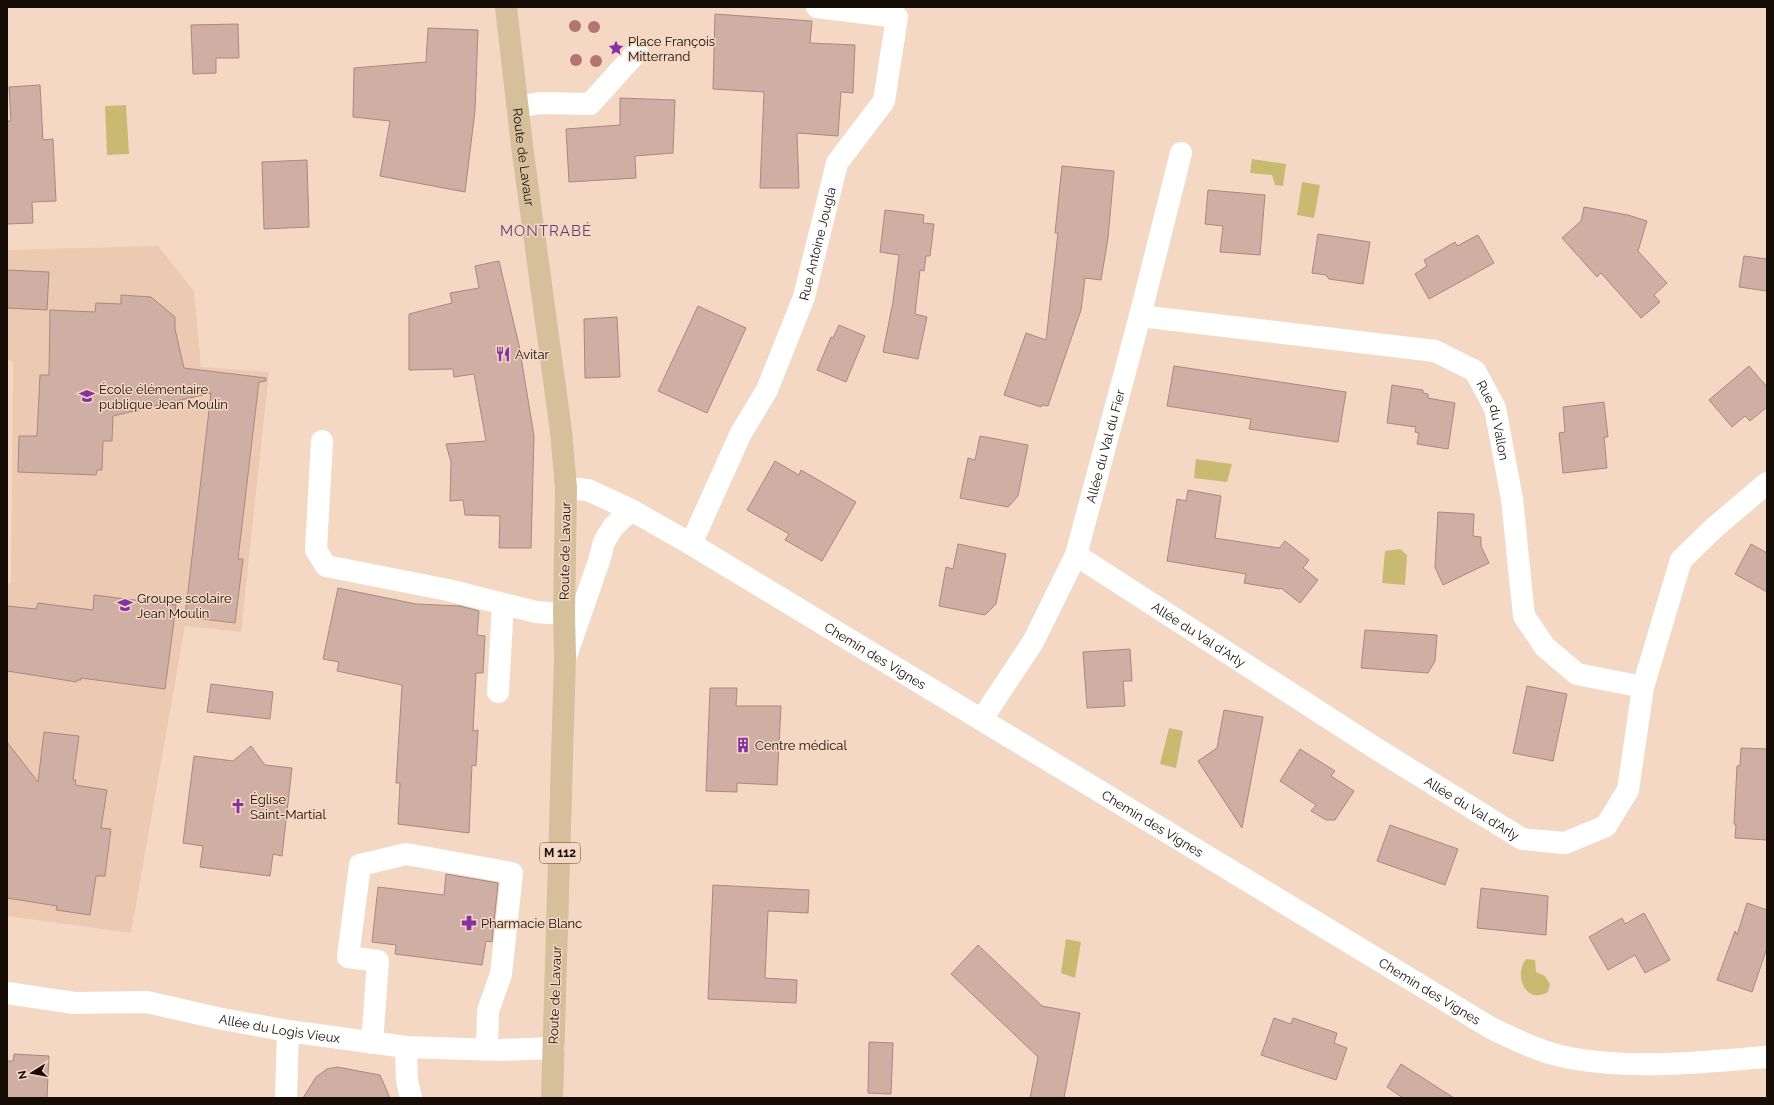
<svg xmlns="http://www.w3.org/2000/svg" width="1774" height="1105" font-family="Raleway,sans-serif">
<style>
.built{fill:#eccab1}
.water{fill:#c8bb71}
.building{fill:#cfaea4;stroke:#a8897f}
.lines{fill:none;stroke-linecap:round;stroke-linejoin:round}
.minor{stroke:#fff;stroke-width:22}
.major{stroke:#d6bf9b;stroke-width:22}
.tree{fill:#b47472}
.labels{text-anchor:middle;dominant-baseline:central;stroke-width:3;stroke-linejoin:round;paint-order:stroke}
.shield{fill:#f4d8c4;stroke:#594a40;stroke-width:1}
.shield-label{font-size:12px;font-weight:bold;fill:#160d07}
.poi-label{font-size:13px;fill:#160d07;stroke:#f4d8c4;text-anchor:start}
.street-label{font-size:13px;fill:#160d07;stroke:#f4d8c4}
.quarter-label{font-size:15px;letter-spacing:1px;fill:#663d74;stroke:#f4d8c4}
</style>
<rect width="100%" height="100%" fill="#f4d8c4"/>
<!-- built -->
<path class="built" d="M 158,246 L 194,291 L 201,367 L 269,372 L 241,632 L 185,626 L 131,933 L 7,916 L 7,585 L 11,582 L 13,363 L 7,358 L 7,250 Z"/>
<!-- water -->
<g class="water">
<path d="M 126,105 L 129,154 L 107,155 L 105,106 Z"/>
<path d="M 1252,159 L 1286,164 L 1283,186 L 1275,185 L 1272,175 L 1250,173 Z"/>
<path d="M 1302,182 L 1320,185 L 1314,218 L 1297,215 Z"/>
<path d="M 1196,459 L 1232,464 L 1227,482 L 1194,478 Z"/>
<path d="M 1400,549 L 1407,555 L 1405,585 L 1382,583 L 1385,551 Z"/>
<path d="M 1169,728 L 1183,731 L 1176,768 L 1160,764 Z"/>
<path d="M 1066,939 L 1081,942 L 1075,978 L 1061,973 Z"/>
<path d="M 1526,959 L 1535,960 L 1536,972 L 1545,976 L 1550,984 L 1548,992 C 1526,1005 1513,976 1526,959 Z"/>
</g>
<!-- building -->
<g class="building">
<path d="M 715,14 L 812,21 L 810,43 L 855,45 L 853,93 L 841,92 L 838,136 L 797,133 L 799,188 L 760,188 L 764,92 L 713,89 Z"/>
<path d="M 238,24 L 239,58 L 216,58 L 216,73 L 193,74 L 191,25 Z"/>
<path d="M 428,28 L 478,30 L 475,111 L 465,192 L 380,176 L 390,121 L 353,117 L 354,68 L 426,62 Z"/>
<path d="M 40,85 L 43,140 L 53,139 L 56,201 L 32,202 L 33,223 L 7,224 L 7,121 L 11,121 L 9,87 Z"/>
<path d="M 620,98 L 675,100 L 673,153 L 635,156 L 636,178 L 569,182 L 566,129 L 620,125 Z"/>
<path d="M 307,160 L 309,227 L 264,229 L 262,162 Z"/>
<path d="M 1062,166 L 1114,171 L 1108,238 L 1101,280 L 1085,278 L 1081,310 L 1048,406 L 1042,405 L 1041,407 L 1004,395 L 1026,333 L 1046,340 L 1058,233 L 1055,233 Z"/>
<path d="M 1208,190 L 1265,195 L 1260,255 L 1220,252 L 1223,226 L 1205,224 Z"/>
<path d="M 1584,207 L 1628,215 L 1647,221 L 1638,251 L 1667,283 L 1654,295 L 1660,302 L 1641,318 L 1601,273 L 1597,277 L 1562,238 L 1581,221 Z"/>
<path d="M 885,210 L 924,215 L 923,223 L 934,224 L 930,256 L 926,256 L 924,271 L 920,270 L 915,314 L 927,317 L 918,359 L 883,352 L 893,302 L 899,255 L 880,252 Z"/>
<path d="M 1318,234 L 1370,242 L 1363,284 L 1329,279 L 1326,275 L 1312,273 Z"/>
<path d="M 1478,235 L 1494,263 L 1429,299 L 1415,274 L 1427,266 L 1424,260 L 1455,242 L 1457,246 Z"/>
<path d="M 1744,256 L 1767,259 L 1767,291 L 1739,287 Z"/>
<path d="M 499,261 L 519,345 L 534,436 L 531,548 L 499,548 L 500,516 L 465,515 L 463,500 L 450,501 L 451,462 L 446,444 L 486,441 L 474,374 L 454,377 L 453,369 L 409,370 L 409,314 L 452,303 L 450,293 L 479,288 L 475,266 Z"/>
<path d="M 7,270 L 49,272 L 47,310 L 7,308 Z"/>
<path d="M 121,295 L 151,297 L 175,317 L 175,329 L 184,368 L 266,378 L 266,381 L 259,382 L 258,390 L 238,559 L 243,559 L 235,623 L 185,617 L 211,393 L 113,416 L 112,441 L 103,441 L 102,470 L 97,470 L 96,475 L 18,472 L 19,436 L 37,436 L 40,375 L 49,375 L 50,310 L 95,312 L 96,303 L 121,304 Z"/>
<path d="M 698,306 L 746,328 L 707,413 L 658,391 Z"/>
<path d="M 617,317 L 620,377 L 585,378 L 584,319 Z"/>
<path d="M 839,325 L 865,336 L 846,382 L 817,370 L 831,337 L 833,338 Z"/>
<path d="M 1174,366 L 1346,392 L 1338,442 L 1249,429 L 1251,419 L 1167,406 Z"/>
<path d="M 1749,366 L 1767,387 L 1767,407 L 1750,421 L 1745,416 L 1732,427 L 1709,400 Z"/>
<path d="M 1392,385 L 1423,390 L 1423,393 L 1428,394 L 1428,398 L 1455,403 L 1448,449 L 1417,444 L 1419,433 L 1415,432 L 1416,427 L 1387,423 Z"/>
<path d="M 1604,402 L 1608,437 L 1604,437 L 1607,468 L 1563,473 L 1559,433 L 1565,432 L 1563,407 Z"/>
<path d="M 980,436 L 1028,445 L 1018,496 L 1008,507 L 960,498 L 968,458 L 975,460 Z"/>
<path d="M 775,461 L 799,475 L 801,470 L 856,502 L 822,561 L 785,540 L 789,534 L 747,510 Z"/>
<path d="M 1188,490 L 1221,496 L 1215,538 L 1279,548 L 1285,541 L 1309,560 L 1303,568 L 1318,580 L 1300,603 L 1281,588 L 1280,589 L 1244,583 L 1246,574 L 1167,561 L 1177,499 L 1186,501 Z"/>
<path d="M 1438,512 L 1474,514 L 1473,536 L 1481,537 L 1481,546 L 1489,563 L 1443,585 L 1435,567 Z"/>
<path d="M 958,544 L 1006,554 L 996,604 L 985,615 L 939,606 L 946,567 L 953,569 Z"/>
<path d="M 1751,544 L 1767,553 L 1767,592 L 1735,574 Z"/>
<path d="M 338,588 L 416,604 L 460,606 L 479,611 L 477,635 L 485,636 L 483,673 L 476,673 L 473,731 L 478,730 L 476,766 L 472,765 L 469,833 L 398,824 L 400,783 L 396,783 L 402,685 L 337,671 L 339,662 L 323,659 Z"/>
<path d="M 94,595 L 176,605 L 165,689 L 81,678 L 81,680 L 77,680 L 77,682 L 7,671 L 7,606 L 36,609 L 38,603 L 93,610 Z"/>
<path d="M 1365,630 L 1437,635 L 1435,661 L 1428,673 L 1361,668 Z"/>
<path d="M 1130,649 L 1132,681 L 1123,681 L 1125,706 L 1087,708 L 1083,652 Z"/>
<path d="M 211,684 L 273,692 L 270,719 L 207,712 Z"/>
<path d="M 1527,686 L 1567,694 L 1553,761 L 1513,753 Z"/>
<path d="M 710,688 L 737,688 L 736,706 L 781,706 L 777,785 L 737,783 L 737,792 L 706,791 Z"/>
<path d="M 1224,710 L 1263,717 L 1242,828 L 1198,761 L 1217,748 Z"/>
<path d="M 44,732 L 79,736 L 73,780 L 76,780 L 75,785 L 107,790 L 101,828 L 111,829 L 105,876 L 96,876 L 90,915 L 56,910 L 57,906 L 7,898 L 7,742 L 38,782 Z"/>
<path d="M 251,746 L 265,765 L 292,768 L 282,856 L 273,854 L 270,876 L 200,867 L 203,846 L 183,843 L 194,756 L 233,761 Z"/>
<path d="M 1741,748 L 1767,749 L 1767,840 L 1735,838 L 1736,825 L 1734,824 L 1737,766 L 1740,766 Z"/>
<path d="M 1300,749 L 1335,771 L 1331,776 L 1354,791 L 1335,820 L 1326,820 L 1311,811 L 1316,805 L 1280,781 Z"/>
<path d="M 1390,825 L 1458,849 L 1445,885 L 1377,861 Z"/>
<path d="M 446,874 L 498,883 L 492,942 L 486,941 L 482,965 L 395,954 L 396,945 L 372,942 L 378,887 L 444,895 Z"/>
<path d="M 713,885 L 809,890 L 808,913 L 768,911 L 765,978 L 797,980 L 796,1003 L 708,999 Z"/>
<path d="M 1481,888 L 1548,896 L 1546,935 L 1477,928 Z"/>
<path d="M 1747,903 L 1767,910 L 1767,948 L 1752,992 L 1717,980 L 1735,931 L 1737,935 Z"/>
<path d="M 1644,913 L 1670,960 L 1645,973 L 1635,955 L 1608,970 L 1589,937 L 1622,918 L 1625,924 Z"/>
<path d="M 978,945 L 1042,1006 L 1080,1013 L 1064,1098 L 1030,1098 L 1038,1057 L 951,974 Z"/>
<path d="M 1274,1018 L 1291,1024 L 1293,1018 L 1337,1033 L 1334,1043 L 1347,1048 L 1336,1080 L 1261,1055 Z"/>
<path d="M 869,1042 L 893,1043 L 891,1094 L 868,1093 Z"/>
<path d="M 14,1054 L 49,1056 L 47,1098 L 7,1098 L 7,1061 L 13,1061 Z"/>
<path d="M 1401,1064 L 1454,1098 L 1403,1098 L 1387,1087 Z"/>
<path d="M 337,1067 L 380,1075 L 390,1098 L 303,1098 L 316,1077 L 327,1069 Z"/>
</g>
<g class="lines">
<!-- minor -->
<g class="minor">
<path d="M 518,107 L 540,103 L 590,104 L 637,52"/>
<path id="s1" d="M 1140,316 L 1435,351 L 1475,371 L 1495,408 L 1512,499 L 1524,616 L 1545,647 L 1577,674 L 1643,687"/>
<path d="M 322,441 L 316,550 L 326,566 L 448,590 L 536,612 L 564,614"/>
<path id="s2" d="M 566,488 L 588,490 L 631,510 L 691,544 L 1491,1028 C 1516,1040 1542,1053 1570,1058 C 1635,1070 1702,1062 1767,1057"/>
<path id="s3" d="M 691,544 L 741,433 L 767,390 L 804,297 L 837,163 L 884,101 L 897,17 L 817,7"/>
<path id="s4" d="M 1076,555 L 1372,746 L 1522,839 L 1565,843 L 1606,826 L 1628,790 L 1643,687 L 1681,560 L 1714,528 L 1767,483"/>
<path d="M 566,656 L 599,561 L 604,542 L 613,527 L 631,510"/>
<path d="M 498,692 L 503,604"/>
<path id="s5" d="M 982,719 L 1033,642 L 1076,555 L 1140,316 L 1181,153"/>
<path id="s6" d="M 7,993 L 74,1003 L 147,1002 L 217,1018 L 288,1031 L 406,1047 L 499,1050 L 554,1048"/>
<path d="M 372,1043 L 378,961 L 348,957 L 360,865 L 406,854 L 512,873 L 501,974 L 488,1011 L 487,1049"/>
<path d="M 406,1047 L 407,1081 L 411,1098"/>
<path d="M 286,1098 L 288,1031"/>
</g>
<!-- major -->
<path class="major" id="s7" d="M 506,7 L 522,146 L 561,431 L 566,488 L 564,614 L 565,657 L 552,1098"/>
</g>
<!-- trees -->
<g class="tree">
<circle cx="575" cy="26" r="6"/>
<circle cx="594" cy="27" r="6"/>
<circle cx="576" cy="60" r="6"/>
<circle cx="596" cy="61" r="6"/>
</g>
<!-- icons -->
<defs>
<g id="sight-bare" transform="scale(1.2)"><path d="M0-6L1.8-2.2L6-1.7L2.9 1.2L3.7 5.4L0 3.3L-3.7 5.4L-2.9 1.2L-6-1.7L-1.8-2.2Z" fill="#8531a0" stroke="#f4d8c4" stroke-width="2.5" paint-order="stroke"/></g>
<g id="restaurant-bare" transform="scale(1.2)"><path d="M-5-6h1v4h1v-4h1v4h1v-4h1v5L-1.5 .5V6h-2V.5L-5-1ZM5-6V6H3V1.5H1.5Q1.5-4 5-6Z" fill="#8531a0" stroke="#f4d8c4" stroke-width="2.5" paint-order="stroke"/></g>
<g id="school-bare" transform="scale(1.2)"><path d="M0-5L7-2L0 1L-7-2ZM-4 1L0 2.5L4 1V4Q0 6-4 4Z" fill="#8531a0" stroke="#f4d8c4" stroke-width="2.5" paint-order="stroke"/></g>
<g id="building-bare" transform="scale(1.2)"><path d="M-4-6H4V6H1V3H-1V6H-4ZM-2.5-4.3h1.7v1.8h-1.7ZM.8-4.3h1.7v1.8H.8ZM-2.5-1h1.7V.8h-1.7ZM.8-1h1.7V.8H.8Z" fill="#8531a0" stroke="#f4d8c4" stroke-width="2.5" paint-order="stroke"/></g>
<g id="church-bare" transform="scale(1.2)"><path d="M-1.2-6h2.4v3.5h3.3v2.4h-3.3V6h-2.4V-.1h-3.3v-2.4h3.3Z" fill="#8531a0" stroke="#f4d8c4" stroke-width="2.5" paint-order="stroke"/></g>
<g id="pharmacy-bare" transform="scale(1.2)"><path d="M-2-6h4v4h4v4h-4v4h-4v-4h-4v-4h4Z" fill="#8531a0" stroke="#f4d8c4" stroke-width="2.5" paint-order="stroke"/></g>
</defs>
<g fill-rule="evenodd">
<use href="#sight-bare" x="616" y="48"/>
<use href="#restaurant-bare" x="503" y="354"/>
<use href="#school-bare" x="87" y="396"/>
<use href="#school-bare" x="125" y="605"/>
<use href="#building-bare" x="743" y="745"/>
<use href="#church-bare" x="238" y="806"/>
<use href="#pharmacy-bare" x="469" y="923"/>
</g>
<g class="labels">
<!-- shield labels -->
<rect class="shield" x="540" y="843" width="40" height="20" rx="3"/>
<g class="shield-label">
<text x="560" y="853">M 112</text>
</g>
<!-- poi labels -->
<g class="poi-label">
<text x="628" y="41">Place François<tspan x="628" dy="15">Mitterrand</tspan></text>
<text x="515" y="354">Avitar</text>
<text x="99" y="389">École élémentaire<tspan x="99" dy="15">publique Jean Moulin</tspan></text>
<text x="137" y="598">Groupe scolaire<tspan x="137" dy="15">Jean Moulin</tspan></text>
<text x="755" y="745">Centre médical</text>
<text x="250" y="799">Église<tspan x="250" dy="15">Saint-Martial</tspan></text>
<text x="481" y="923">Pharmacie Blanc</text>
</g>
<!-- street labels -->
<g class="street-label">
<text stroke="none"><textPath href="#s7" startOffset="151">Route de Lavaur</textPath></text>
<text stroke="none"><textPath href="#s3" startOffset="327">Rue Antoine Jougla</textPath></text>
<text stroke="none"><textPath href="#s1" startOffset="395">Rue du Vallon</textPath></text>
<text stroke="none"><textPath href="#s5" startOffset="302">Allée du Val du Fier</textPath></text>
<text transform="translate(565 551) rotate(-89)">Route de Lavaur</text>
<text stroke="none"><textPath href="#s4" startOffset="146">Allée du Val d'Arly</textPath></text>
<text stroke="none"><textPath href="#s2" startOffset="354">Chemin des Vignes</textPath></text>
<text stroke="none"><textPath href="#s4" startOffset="470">Allée du Val d'Arly</textPath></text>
<text stroke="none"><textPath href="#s2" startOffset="678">Chemin des Vignes</textPath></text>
<text stroke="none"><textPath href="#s2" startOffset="1002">Chemin des Vignes</textPath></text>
<text transform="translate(555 995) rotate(-88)">Route de Lavaur</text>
<text stroke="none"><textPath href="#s6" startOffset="276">Allée du Logis Vieux</textPath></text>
</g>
<!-- quarter labels -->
<g class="quarter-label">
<text x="546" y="231">MONTRABÉ</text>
</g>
</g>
<!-- border -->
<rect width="1774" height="1105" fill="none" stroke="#160d07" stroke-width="16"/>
<!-- north arrow -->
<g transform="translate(32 1073) rotate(259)" stroke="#f4d8c4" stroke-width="3" paint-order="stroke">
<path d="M0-3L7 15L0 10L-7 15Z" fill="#160d07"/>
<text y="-6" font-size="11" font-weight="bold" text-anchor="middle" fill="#160d07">N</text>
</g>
</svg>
